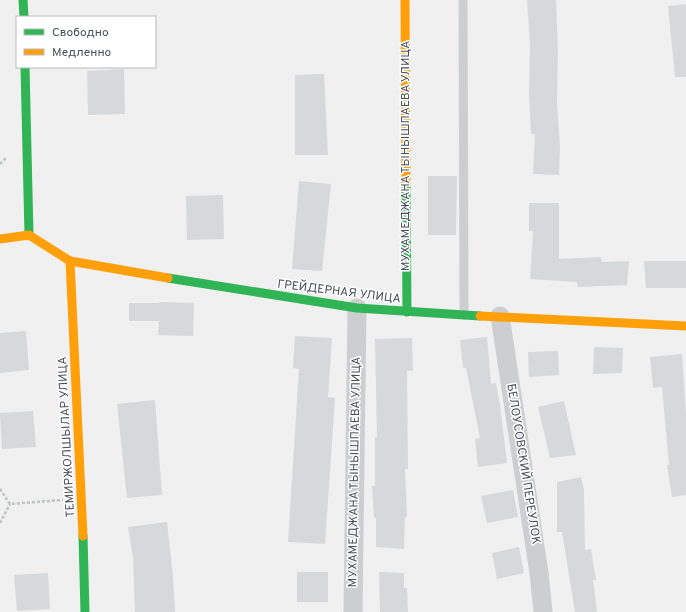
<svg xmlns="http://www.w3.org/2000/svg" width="686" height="612" font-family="Overpass,sans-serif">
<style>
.building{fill:#d7d8da}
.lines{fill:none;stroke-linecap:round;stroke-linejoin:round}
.path{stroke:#bac4c2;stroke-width:2.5;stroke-dasharray:3 2;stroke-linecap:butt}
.lane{stroke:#ccced0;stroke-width:9}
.street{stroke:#ccced0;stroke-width:19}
.fast{stroke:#30b455;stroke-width:9}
.slow{stroke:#ff9f0a;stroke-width:9}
.labels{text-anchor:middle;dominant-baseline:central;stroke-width:3;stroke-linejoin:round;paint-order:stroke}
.street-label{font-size:12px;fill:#494f5a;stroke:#fff}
</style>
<rect width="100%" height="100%" fill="#f0f0f0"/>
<!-- building -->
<g class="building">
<path d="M 527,0 L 556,0 L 558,49 L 557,103 L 560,147 L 559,175 L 533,174 L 535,134 L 531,134 L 529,95 L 530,44 Z"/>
<path d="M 686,4 L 686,77 L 675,77 L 668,6 Z"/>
<path d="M 124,69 L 125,114 L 88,115 L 87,71 Z"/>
<path d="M 324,74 L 328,155 L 295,155 L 295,75 Z"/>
<path d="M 428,176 L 457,176 L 456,235 L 428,235 Z"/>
<path d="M 299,181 L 331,184 L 322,271 L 292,269 Z"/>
<path d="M 223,195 L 224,239 L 187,240 L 186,196 Z"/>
<path d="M 529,203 L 559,203 L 559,259 L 601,257 L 602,262 L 629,261 L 627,285 L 578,287 L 577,282 L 530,279 L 533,231 L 529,231 Z"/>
<path d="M 644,261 L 686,261 L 686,288 L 646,288 Z"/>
<path d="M 159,302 L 194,303 L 193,336 L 158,335 L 159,321 L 129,321 L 129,303 L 159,303 Z"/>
<path d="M 26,331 L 29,370 L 0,373 L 0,333 Z"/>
<path d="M 295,336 L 332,338 L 328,397 L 335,398 L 325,544 L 288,542 L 299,369 L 293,368 Z"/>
<path d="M 487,337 L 491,384 L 496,383 L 500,405 L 507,463 L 478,467 L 475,439 L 480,438 L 466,368 L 463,368 L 460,340 Z"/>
<path d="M 412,338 L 413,371 L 407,371 L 408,469 L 405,469 L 407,517 L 405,517 L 404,549 L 376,547 L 376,518 L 374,518 L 372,486 L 375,486 L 375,437 L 377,437 L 375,339 Z"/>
<path d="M 594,347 L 623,348 L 622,373 L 593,374 Z"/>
<path d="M 558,351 L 559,375 L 529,377 L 528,352 Z"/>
<path d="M 682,354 L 686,413 L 686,495 L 672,497 L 667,465 L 669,465 L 662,387 L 653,388 L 650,357 Z"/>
<path d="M 155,400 L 162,495 L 127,498 L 117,404 Z"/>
<path d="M 564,401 L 576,455 L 550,458 L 538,407 Z"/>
<path d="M 33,411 L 36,447 L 2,449 L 0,413 Z"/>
<path d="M 581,477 L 584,490 L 585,550 L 591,549 L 596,580 L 593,580 L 597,612 L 575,612 L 562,532 L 557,532 L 557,482 Z"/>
<path d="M 513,490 L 518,517 L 487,523 L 481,496 Z"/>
<path d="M 167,522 L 173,576 L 175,612 L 135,612 L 133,558 L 128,527 Z"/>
<path d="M 519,547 L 524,573 L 497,579 L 492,553 Z"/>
<rect x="297" y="572" width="31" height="30"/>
<path d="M 379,572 L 404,573 L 404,588 L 407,588 L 408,612 L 380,612 Z"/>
<path d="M 48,573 L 50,609 L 17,611 L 14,575 Z"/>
</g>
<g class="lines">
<!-- path -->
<g class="path">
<path d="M 0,164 L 7,157"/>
<path d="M 0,489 L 10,504 L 63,500"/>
<path d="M 0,523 L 10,504"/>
</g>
<!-- lane -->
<path class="lane" d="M 463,0 L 464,315"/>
<!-- street -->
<g class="street">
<path d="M 500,316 L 539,573 L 543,612"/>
<path d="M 353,612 L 357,308"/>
</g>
<!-- fast -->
<g class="fast">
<path d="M 23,0 L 24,17"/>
<path d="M 25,67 L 29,235"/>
<path d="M 406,183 L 407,312"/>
<path d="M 168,278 L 357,308 L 480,316"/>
<path d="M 83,536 L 85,612"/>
</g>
<!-- slow -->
<g class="slow">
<path d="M 405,0 L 406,183"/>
<path d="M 0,239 L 29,235 L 70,261 L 168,278"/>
<path d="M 70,261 L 83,536"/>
<path d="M 480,316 L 686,326"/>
</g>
</g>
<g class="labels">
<!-- street labels -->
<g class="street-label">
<text transform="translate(406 156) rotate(-90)">МУХАМЕДЖАНА ТЫНЫШПАЕВА УЛИЦА</text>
<text transform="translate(339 292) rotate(7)">ГРЕЙДЕРНАЯ УЛИЦА</text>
<text transform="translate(67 437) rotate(-93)">ТЕМИРЖОЛШЫЛАР УЛИЦА</text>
<text transform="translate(523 464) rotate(81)">БЕЛОУСОВСКИЙ ПЕРЕУЛОК</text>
<text transform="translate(355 472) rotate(-89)">МУХАМЕДЖАНА ТЫНЫШПАЕВА УЛИЦА</text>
</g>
</g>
<!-- legend -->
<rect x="16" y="16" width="140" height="52" fill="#ffffff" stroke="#b6b9bd"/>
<rect x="24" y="29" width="20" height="6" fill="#30b455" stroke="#b6b9bd"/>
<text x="52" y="36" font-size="12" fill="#494f5a">Свободно</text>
<rect x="24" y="49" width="20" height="6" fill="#ff9f0a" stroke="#b6b9bd"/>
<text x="52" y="56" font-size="12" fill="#494f5a">Медленно</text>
</svg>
